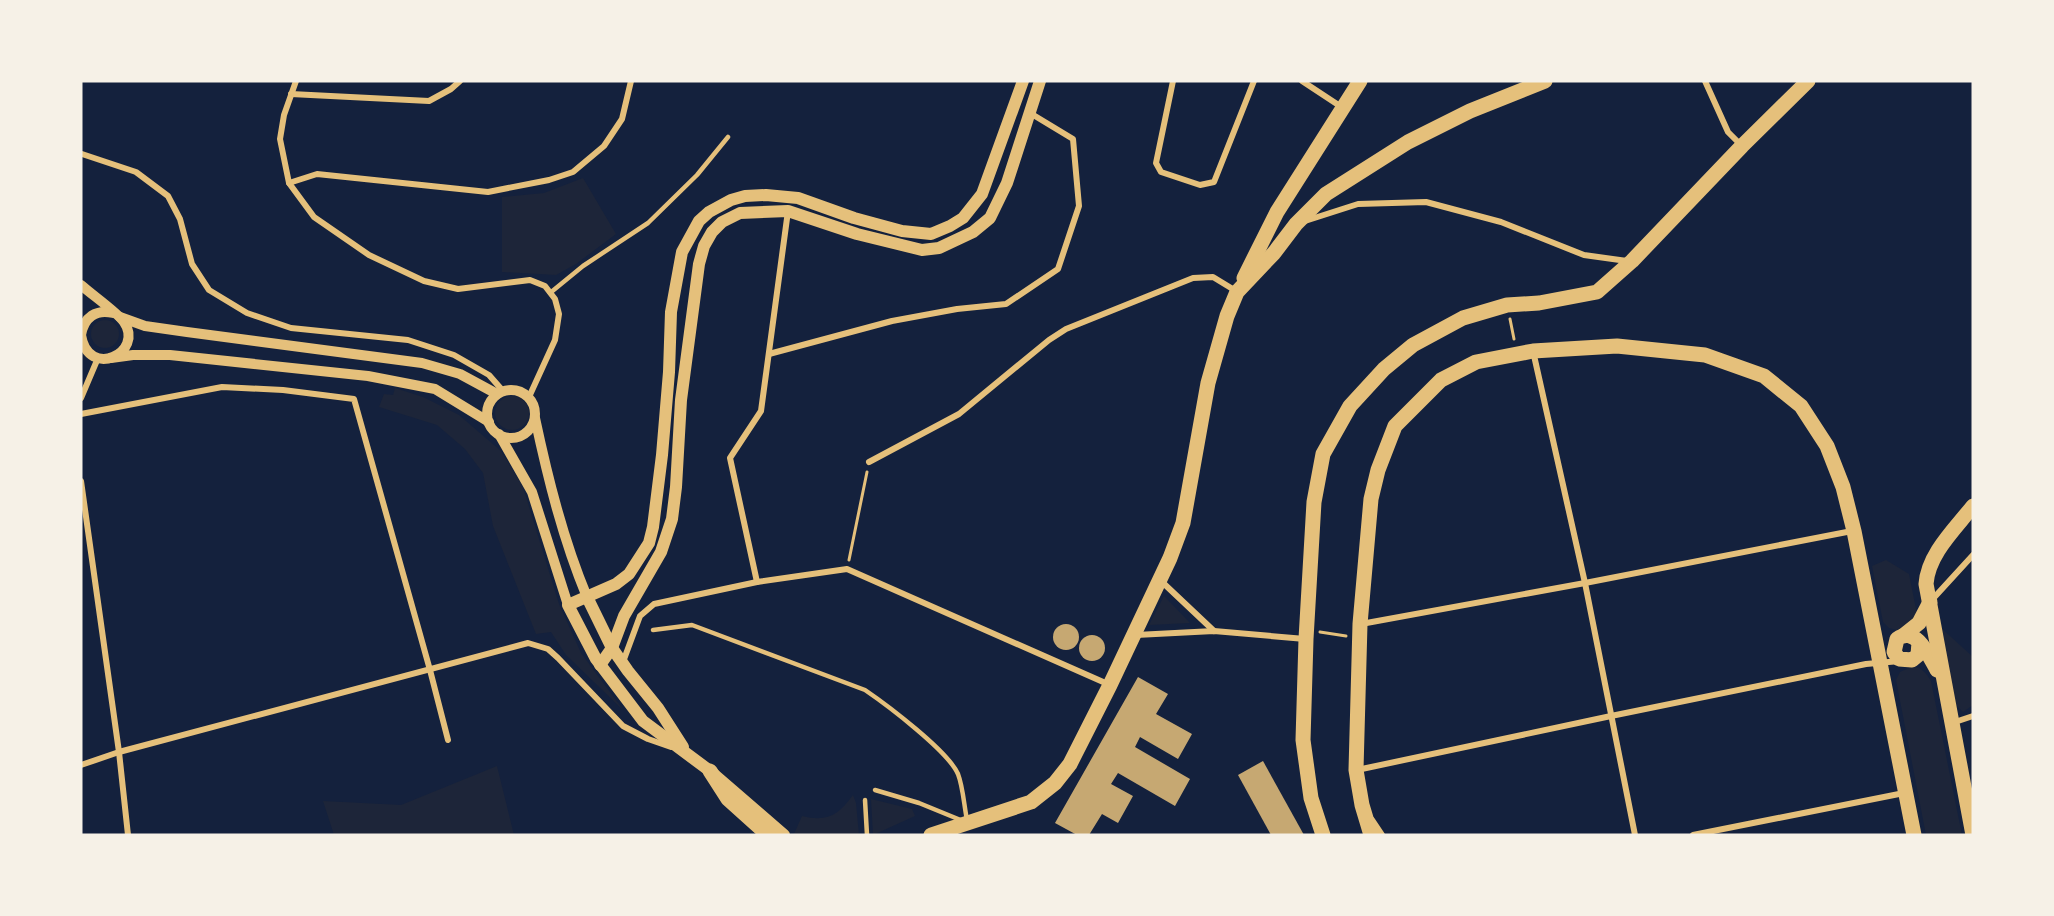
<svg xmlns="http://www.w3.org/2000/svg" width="2054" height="916" font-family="Rubik,sans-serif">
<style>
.green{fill:#1d2539}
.building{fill:#c6a872}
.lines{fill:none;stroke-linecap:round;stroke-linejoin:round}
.path{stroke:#e5c07b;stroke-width:3}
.service{stroke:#e5c07b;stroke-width:4.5}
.minor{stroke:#e5c07b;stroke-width:6}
.tertiary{stroke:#e5c07b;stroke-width:10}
.secondary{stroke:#e5c07b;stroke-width:12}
.primary{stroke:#e5c07b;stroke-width:15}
</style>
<rect width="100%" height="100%" fill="#14213d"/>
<!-- green -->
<g class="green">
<path d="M 583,178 L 616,234 L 576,264 L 556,275 L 502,272 L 502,197 L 544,193 Z"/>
<circle cx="105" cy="334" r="14"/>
<path d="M 395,388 L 423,397 L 459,415 L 501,451 L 523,487 L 559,604 L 581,653 L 624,711 L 566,655 L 551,632 L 536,634 L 493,526 L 483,473 L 465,449 L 437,425 L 379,407 L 384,394 L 393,395 Z"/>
<circle cx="512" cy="413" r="17"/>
<path d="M 1886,560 L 1909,574 L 1917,614 L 1901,631 L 1889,628 L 1883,622 L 1872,566 Z"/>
<path d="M 1164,596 L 1190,623 L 1149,625 Z"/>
<path d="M 1940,627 L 1973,657 L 1973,705 L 1963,712 L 1956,705 Z"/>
<path d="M 1913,666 C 1922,668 1926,673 1931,681 L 1962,835 L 1926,835 L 1896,680 L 1900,672 Z"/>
<path d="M 497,766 L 514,835 L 334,835 L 323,801 L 401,805 Z"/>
<path d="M 853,795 L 856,803 L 859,835 L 794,834 L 802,816 C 827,822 838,816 853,795 Z"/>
<path d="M 871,799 L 912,809 L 915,816 L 873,835 Z"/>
</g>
<!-- building -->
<g class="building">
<circle cx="1066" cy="637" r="13"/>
<circle cx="1092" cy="648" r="13"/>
<path d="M 1138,677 L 1168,694 L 1156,714 L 1192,734 L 1178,759 L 1140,737 L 1135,747 L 1190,779 L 1175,806 L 1118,773 L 1111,784 L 1133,796 L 1118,823 L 1102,814 L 1089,835 L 1077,835 L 1055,823 Z"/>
<path d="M 1263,761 L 1304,835 L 1271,835 L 1238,775 Z"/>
</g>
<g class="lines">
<!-- path -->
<g class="path">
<path d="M 1510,319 L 1514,339"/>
<path d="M 849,560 L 867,472"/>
<path d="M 1320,632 L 1346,636"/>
</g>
<!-- service -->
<g class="service">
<path d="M 550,293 L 583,266 L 648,223 L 697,175 L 728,137"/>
<path d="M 653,630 L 692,625 L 865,690 C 887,705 948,751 958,774 C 963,787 964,805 967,820"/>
<path d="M 875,790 L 919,803 L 963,821"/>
<path d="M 865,800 L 867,835"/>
</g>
<!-- minor -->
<g class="minor">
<path d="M 296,81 L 284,115 L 280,139 L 289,183 L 314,217 L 369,255 L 424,281 L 458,289 L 530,280 L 545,286 L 555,299 L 559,314 L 555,340 L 529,397"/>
<path d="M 1173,81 L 1156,163 L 1161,172 L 1200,185 L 1214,182 L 1254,81"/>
<path d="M 1302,81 L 1343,108"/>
<path d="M 1705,81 L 1728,132 L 1742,146"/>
<path d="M 291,94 L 429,101 L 451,89 L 460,81"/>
<path d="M 82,154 L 136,172 L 168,196 L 180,219 L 192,264 L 209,290 L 247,313 L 291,328 L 408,340 L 454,355 L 489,375 L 503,391"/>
<path d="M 289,183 L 317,174 L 488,192 L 549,180 L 573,172 L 604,146 L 622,119 L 631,81"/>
<path d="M 1305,221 L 1358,204 L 1426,202 L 1501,222 L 1584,255 L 1627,261"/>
<path d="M 1533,351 L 1585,583 L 1635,835"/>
<path d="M 769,354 L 892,321 L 957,309 L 1006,304 L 1058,269 L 1079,206 L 1073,139 L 1030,113"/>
<path d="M 81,398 L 98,358"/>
<path d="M 81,414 L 222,387 L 283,390 L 354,399 L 430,670 L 448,740"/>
<path d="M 869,462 L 959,414 L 1049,340 L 1066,329 L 1193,278 L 1213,277 L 1236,291"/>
<path d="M 81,481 L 119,752 L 128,835"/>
<path d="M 1160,580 L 1214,631"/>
<path d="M 757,582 L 730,458 L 761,411 L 788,211"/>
<path d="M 1930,602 L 1973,555"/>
<path d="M 1361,624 L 1585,583 L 1852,531"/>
<path d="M 1136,635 L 1214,631 L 1305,639"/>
<path d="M 623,662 L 640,616 L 654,604 L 757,582 L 847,569 L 1110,685"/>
<path d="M 1952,723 L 1973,716"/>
<path d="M 81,765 L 119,752 L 528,643 L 548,649 L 558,658 L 623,726 L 648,739 L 671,747"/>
<path d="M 1357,770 L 1611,716 L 1866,664 L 1900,661"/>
<path d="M 1372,820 L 1382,835"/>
<path d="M 1693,835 L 1904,793"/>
</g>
<!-- tertiary -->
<g class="tertiary">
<path d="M 81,285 C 91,294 118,313 124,322 C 145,353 88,380 81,335"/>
<path d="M 120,317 L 145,326 L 187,332 L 422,363 L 460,374 L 497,394"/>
<path d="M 81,335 C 84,317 96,309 113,313"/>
<path d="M 111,358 L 133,355 L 170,355 L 368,376 L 435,389 L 489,422"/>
<circle cx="511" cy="414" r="24"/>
<path d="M 535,418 C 548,479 563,539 587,597"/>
<path d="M 499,434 L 532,492 L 568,605"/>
</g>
<!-- secondary -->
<g class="secondary">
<path d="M 587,597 L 612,648 L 628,671 L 658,708 L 683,747"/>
<path d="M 600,665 L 612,648 L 624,616 L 661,552 L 672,519 L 676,487 L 681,400 L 699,264 L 704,246 L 712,232 L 722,222 L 740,213 L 788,211 L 857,234 L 922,250 L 939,248 L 973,232 L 990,218 L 1007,183 L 1040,81"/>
<path d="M 784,835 L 710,771 L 643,721 L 596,659 L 568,605 L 616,584 L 629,574 L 649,543 L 653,527 L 662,455 L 669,372 L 671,312 L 682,252 L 699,221 L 709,212 L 731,200 L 745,196 L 766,195 L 798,198 L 854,218 L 902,231 L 931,234 L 950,226 L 963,218 L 982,194 L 1023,81"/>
</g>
<!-- primary -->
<g class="primary">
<path d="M 1244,278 L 1277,212 L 1360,81"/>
<path d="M 1904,635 L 1919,623 L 1930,602"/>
<path d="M 1919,642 L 1918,655 L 1912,660 L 1899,659 L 1894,652 L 1897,639 C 1916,625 1929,656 1937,670"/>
<path d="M 710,771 L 728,799 L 768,835"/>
<path d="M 931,835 L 1031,802 L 1055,783 L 1070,764 L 1110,685 L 1170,558 L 1183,523 L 1208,383 L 1227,316 L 1237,292 L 1274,253 L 1296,224 L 1326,194 L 1408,142 L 1470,111 L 1545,81"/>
<path d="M 1323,835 L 1311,798 L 1303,740 L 1306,639 L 1314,502 L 1323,454 L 1350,406 L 1384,369 L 1413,345 L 1463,318 L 1507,305 L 1539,303 L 1597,292 L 1632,261 L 1742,146 L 1808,81"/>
<path d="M 1371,835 L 1362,805 L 1356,770 L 1360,624 L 1371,499 L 1378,470 L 1395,426 L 1441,380 L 1476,362 L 1533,351 L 1617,346 L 1705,355 L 1764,376 L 1801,406 L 1827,446 L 1843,487 L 1854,531 L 1914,835"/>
<path d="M 1973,835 L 1926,584 C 1928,554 1955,529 1973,506"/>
</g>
</g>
<!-- border -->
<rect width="2054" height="916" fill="none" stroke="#f6f1e7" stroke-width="165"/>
</svg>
